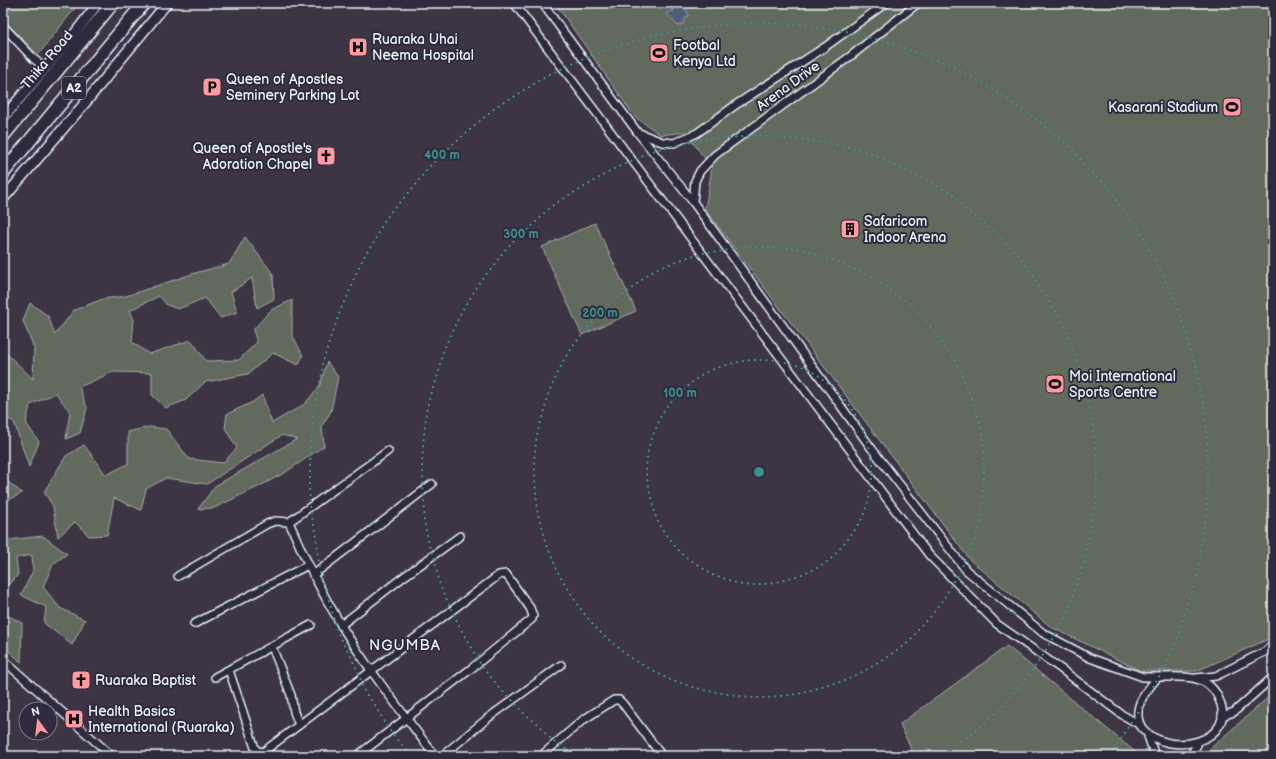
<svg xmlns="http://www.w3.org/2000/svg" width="1276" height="759" font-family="'Balsamiq Sans',sans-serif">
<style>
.green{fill:#626a5d;stroke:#a5aeaa}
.water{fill:#4d5f78;stroke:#8b99ab}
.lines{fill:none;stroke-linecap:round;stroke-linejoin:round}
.street-casing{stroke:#e8f1f8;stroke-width:10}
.secondary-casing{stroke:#e8f1f8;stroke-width:12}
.highway-casing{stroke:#e8f1f8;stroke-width:15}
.street{stroke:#2f2a3d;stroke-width:7}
.secondary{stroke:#2f2a3d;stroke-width:9}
.highway{stroke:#2f2a3d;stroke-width:12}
.ring{fill:none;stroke:#3a8f8a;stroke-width:2;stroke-dasharray:2 4}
.labels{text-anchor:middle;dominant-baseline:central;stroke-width:4;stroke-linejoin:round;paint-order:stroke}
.shield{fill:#2f2a3d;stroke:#b0b5c0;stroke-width:1}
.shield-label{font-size:13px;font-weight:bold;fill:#e8f1f8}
.poi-label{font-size:14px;fill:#e8f1f8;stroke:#2f2a3d;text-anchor:start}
.street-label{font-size:14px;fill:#e8f1f8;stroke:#2f2a3d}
.neighbourhood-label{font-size:15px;letter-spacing:1px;fill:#e8f1f8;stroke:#2f2a3d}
.centre{fill:#3a8f8a;stroke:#2f2a3d;stroke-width:2}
.ring-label{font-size:12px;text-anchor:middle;font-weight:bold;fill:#3a8f8a;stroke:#2f2a3d;stroke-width:4;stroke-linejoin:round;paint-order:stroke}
</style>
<rect width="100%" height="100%" fill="#3d3544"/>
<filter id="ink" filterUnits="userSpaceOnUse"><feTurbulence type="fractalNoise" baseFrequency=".025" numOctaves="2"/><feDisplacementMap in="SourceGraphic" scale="8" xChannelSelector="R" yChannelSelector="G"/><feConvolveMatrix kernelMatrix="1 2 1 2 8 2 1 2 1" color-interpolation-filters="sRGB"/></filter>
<g filter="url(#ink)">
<!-- green -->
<g class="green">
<path d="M 3,3 L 79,3 L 38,55 L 3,19 Z"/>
<path d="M 555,3 L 1273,3 L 1273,634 L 1266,640 L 1197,671 L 1141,671 L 1051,627 L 970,560 L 705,209 L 712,168 L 685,132 L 661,135 L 635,117 Z"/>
<path d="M 595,223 L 636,311 L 582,335 L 542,247 Z"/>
<path d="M 245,237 L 273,274 L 274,299 L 257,308 L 252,278 L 231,292 L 237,312 L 221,318 L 205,298 L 178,309 L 167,305 L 159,296 L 130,310 L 134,320 L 132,342 L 149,354 L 191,340 L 206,361 L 239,360 L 257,342 L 253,330 L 271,310 L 292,300 L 292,334 L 303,356 L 298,365 L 273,353 L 248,374 L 205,382 L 186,400 L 166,408 L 152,395 L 152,373 L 113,372 L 79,387 L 87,408 L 80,433 L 66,439 L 70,412 L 56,393 L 30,405 L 26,423 L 39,442 L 29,467 L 14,422 L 3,416 L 3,358 L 7,354 L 33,379 L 34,348 L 23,321 L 30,303 L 48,316 L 55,335 L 74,310 L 103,299 L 126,296 L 195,273 L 229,264 Z"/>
<path d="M 327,362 L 338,377 L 331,411 L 322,426 L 324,446 L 286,472 L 260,486 L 214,508 L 198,509 L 215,486 L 297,439 L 282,435 L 207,484 L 166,478 L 146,489 L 141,510 L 114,498 L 107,535 L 89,536 L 75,522 L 58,537 L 53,506 L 44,492 L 66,456 L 84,445 L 106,475 L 128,464 L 128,432 L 149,427 L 166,429 L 189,459 L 223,463 L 237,448 L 225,428 L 227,414 L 253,402 L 262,395 L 272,423 L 305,404 L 320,385 Z"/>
<path d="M 3,478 L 22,493 L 3,503 Z"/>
<path d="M 3,536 L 9,540 L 43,536 L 67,554 L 53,564 L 43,587 L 60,608 L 85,620 L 72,645 L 44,623 L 46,607 L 21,595 L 33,571 L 32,555 L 16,558 L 18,575 L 3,590 Z"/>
<path d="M 3,613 L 22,623 L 21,662 L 3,646 Z"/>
<path d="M 1007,646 L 1140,756 L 914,756 L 900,724 Z"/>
<path d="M 1273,693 L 1273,756 L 1202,756 Z"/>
</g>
<!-- water -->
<path class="water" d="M 681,3 L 689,15 L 685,19 L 683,24 L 678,26 L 666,13 L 674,11 L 672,4 Z"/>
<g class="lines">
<!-- street casing -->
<g class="street-casing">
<g id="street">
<path d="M 514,3 L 929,555 L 997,624 L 1061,669 L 1121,714 L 1140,725"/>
<path d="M 542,3 L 638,133 L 693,202 L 872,449 L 966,570 L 1043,633 L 1090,658 L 1143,677 L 1158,677"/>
<path d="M 3,26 L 34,59 L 45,68"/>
<path d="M 639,133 L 662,142 L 674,143 L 697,133 L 737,104 L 825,47 L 886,3"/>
<path d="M 693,202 L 695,181 L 700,171 L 715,155 L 852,55 L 918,3"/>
<path d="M 289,522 C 304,557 321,592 341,625 C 369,671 403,713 435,756"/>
<path d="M 313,575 L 432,484"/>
<path d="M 178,576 L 267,524 L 275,521 L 289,522 L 388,451"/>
<path d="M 194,624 L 308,565"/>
<path d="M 341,625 L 402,578 L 460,536"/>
<path d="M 272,647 L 291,695 L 294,712 L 299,725"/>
<path d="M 3,660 L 112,756"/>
<path d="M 229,670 L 255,748 L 257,751 L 263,752 L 499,575 L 506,574 L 530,608 L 533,616 L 532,619 L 472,668 L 357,756"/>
<path d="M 215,677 L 311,625"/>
<path d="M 1158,677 C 1180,677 1207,673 1218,697 C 1241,742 1168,759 1142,728 C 1130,709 1146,691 1158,677 Z"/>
<path d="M 1196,678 L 1216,676 L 1266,651 L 1273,644"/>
<path d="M 1222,716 L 1234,712 L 1273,677"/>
<path d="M 1148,736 L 1155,756"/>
<path d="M 442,756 L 488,718 L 561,665"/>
<path d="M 541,756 L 583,720 L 614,700 L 619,700 L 623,704 L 662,756"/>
<path d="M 1190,756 L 1197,745"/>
</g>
</g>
<!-- secondary casing -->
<g class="secondary-casing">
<g id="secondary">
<path d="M 3,118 L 76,32 L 98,3"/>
<path d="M 3,199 L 85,103 L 167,3"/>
</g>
</g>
<!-- highway casing -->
<g class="highway-casing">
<g id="highway">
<path d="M 3,136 L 113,3"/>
<path d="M 3,173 L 144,3"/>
</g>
</g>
<!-- street -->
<use href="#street" class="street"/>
<!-- secondary -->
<use href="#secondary" class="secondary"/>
<!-- highway -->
<use href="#highway" class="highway"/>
</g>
</g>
<!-- distance rings -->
<g class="ring">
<circle cx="759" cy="472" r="112"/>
<circle cx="759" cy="472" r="225"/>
<path d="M575 755A337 337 0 1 1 943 755"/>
<path d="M410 755A449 449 0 1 1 1108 755"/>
</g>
<!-- icons -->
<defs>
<g id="hospital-square" transform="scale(1)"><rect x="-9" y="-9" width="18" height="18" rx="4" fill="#ff9aa2" stroke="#2f2a3d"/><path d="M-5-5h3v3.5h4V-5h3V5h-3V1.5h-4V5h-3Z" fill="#111"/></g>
<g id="stadium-square" transform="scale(1)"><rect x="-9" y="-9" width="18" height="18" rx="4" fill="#ff9aa2" stroke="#2f2a3d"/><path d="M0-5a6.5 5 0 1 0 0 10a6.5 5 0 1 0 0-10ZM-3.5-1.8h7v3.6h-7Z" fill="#111"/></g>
<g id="parking-square" transform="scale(1)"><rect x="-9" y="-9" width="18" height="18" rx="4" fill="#ff9aa2" stroke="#2f2a3d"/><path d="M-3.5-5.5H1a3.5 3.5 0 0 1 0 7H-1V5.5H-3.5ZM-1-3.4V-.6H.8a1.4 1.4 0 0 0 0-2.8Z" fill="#111"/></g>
<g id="church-square" transform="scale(1)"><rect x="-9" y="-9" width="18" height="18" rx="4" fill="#ff9aa2" stroke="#2f2a3d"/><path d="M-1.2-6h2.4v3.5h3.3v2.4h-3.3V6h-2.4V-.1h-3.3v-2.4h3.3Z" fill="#111"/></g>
<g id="building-square" transform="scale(1)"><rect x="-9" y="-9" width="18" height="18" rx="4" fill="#ff9aa2" stroke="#2f2a3d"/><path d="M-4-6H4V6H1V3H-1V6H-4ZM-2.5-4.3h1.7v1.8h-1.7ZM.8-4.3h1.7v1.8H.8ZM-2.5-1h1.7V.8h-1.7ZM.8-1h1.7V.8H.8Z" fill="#111"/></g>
</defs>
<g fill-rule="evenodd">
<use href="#hospital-square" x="358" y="47"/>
<use href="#stadium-square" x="659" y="53"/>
<use href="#parking-square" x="212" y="87"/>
<use href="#stadium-square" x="1232" y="107"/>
<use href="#church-square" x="326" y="156"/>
<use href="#building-square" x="850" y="229"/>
<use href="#stadium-square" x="1055" y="384"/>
<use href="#church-square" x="81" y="680"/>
<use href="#hospital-square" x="74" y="719"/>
</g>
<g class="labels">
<!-- shield labels -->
<rect class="shield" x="62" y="77" width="24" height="22" rx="3"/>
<g class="shield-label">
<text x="74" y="88">A2</text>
</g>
<!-- poi labels -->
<g class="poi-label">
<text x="372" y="39">Ruaraka Uhai<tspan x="372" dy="16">Neema Hospital</tspan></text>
<text x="673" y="45">Footbal<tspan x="673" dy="16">Kenya Ltd</tspan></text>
<text x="226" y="79">Queen of Apostles<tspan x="226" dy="16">Seminery Parking Lot</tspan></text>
<text x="1218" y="107" text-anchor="end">Kasarani Stadium</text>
<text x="312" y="148" text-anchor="end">Queen of Apostle's<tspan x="312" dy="16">Adoration Chapel</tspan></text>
<text x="864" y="221">Safaricom<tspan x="864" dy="16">Indoor Arena</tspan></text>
<text x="1069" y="376">Moi International<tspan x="1069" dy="16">Sports Centre</tspan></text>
<text x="95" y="680">Ruaraka Baptist</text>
<text x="88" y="711">Health Basics<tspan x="88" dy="16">International (Ruaraka)</tspan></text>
</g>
<!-- street labels -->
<g class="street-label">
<text transform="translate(47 60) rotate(-50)">Thika Road</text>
<text transform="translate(788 86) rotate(-36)">Arena Drive</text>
</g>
<!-- neighbourhood labels -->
<g class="neighbourhood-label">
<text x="405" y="645">NGUMBA</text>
</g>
</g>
<circle cx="759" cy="472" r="6" class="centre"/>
<g class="ring-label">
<text x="442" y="159">400 m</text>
<text x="521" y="238">300 m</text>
<text x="600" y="317">200 m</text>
<text x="680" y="397">100 m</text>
</g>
<!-- margin -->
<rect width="1276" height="759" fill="none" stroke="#2f2a3d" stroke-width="16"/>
<rect x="8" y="8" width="1260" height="743" fill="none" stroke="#e8f1f8" stroke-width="1.5" filter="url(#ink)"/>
<!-- north arrow -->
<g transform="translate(38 721) rotate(345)"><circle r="19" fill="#2f2a3d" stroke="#797a88"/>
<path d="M0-3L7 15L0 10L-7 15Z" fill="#ff9aa2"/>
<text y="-6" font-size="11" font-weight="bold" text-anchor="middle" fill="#e8f1f8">N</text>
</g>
</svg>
